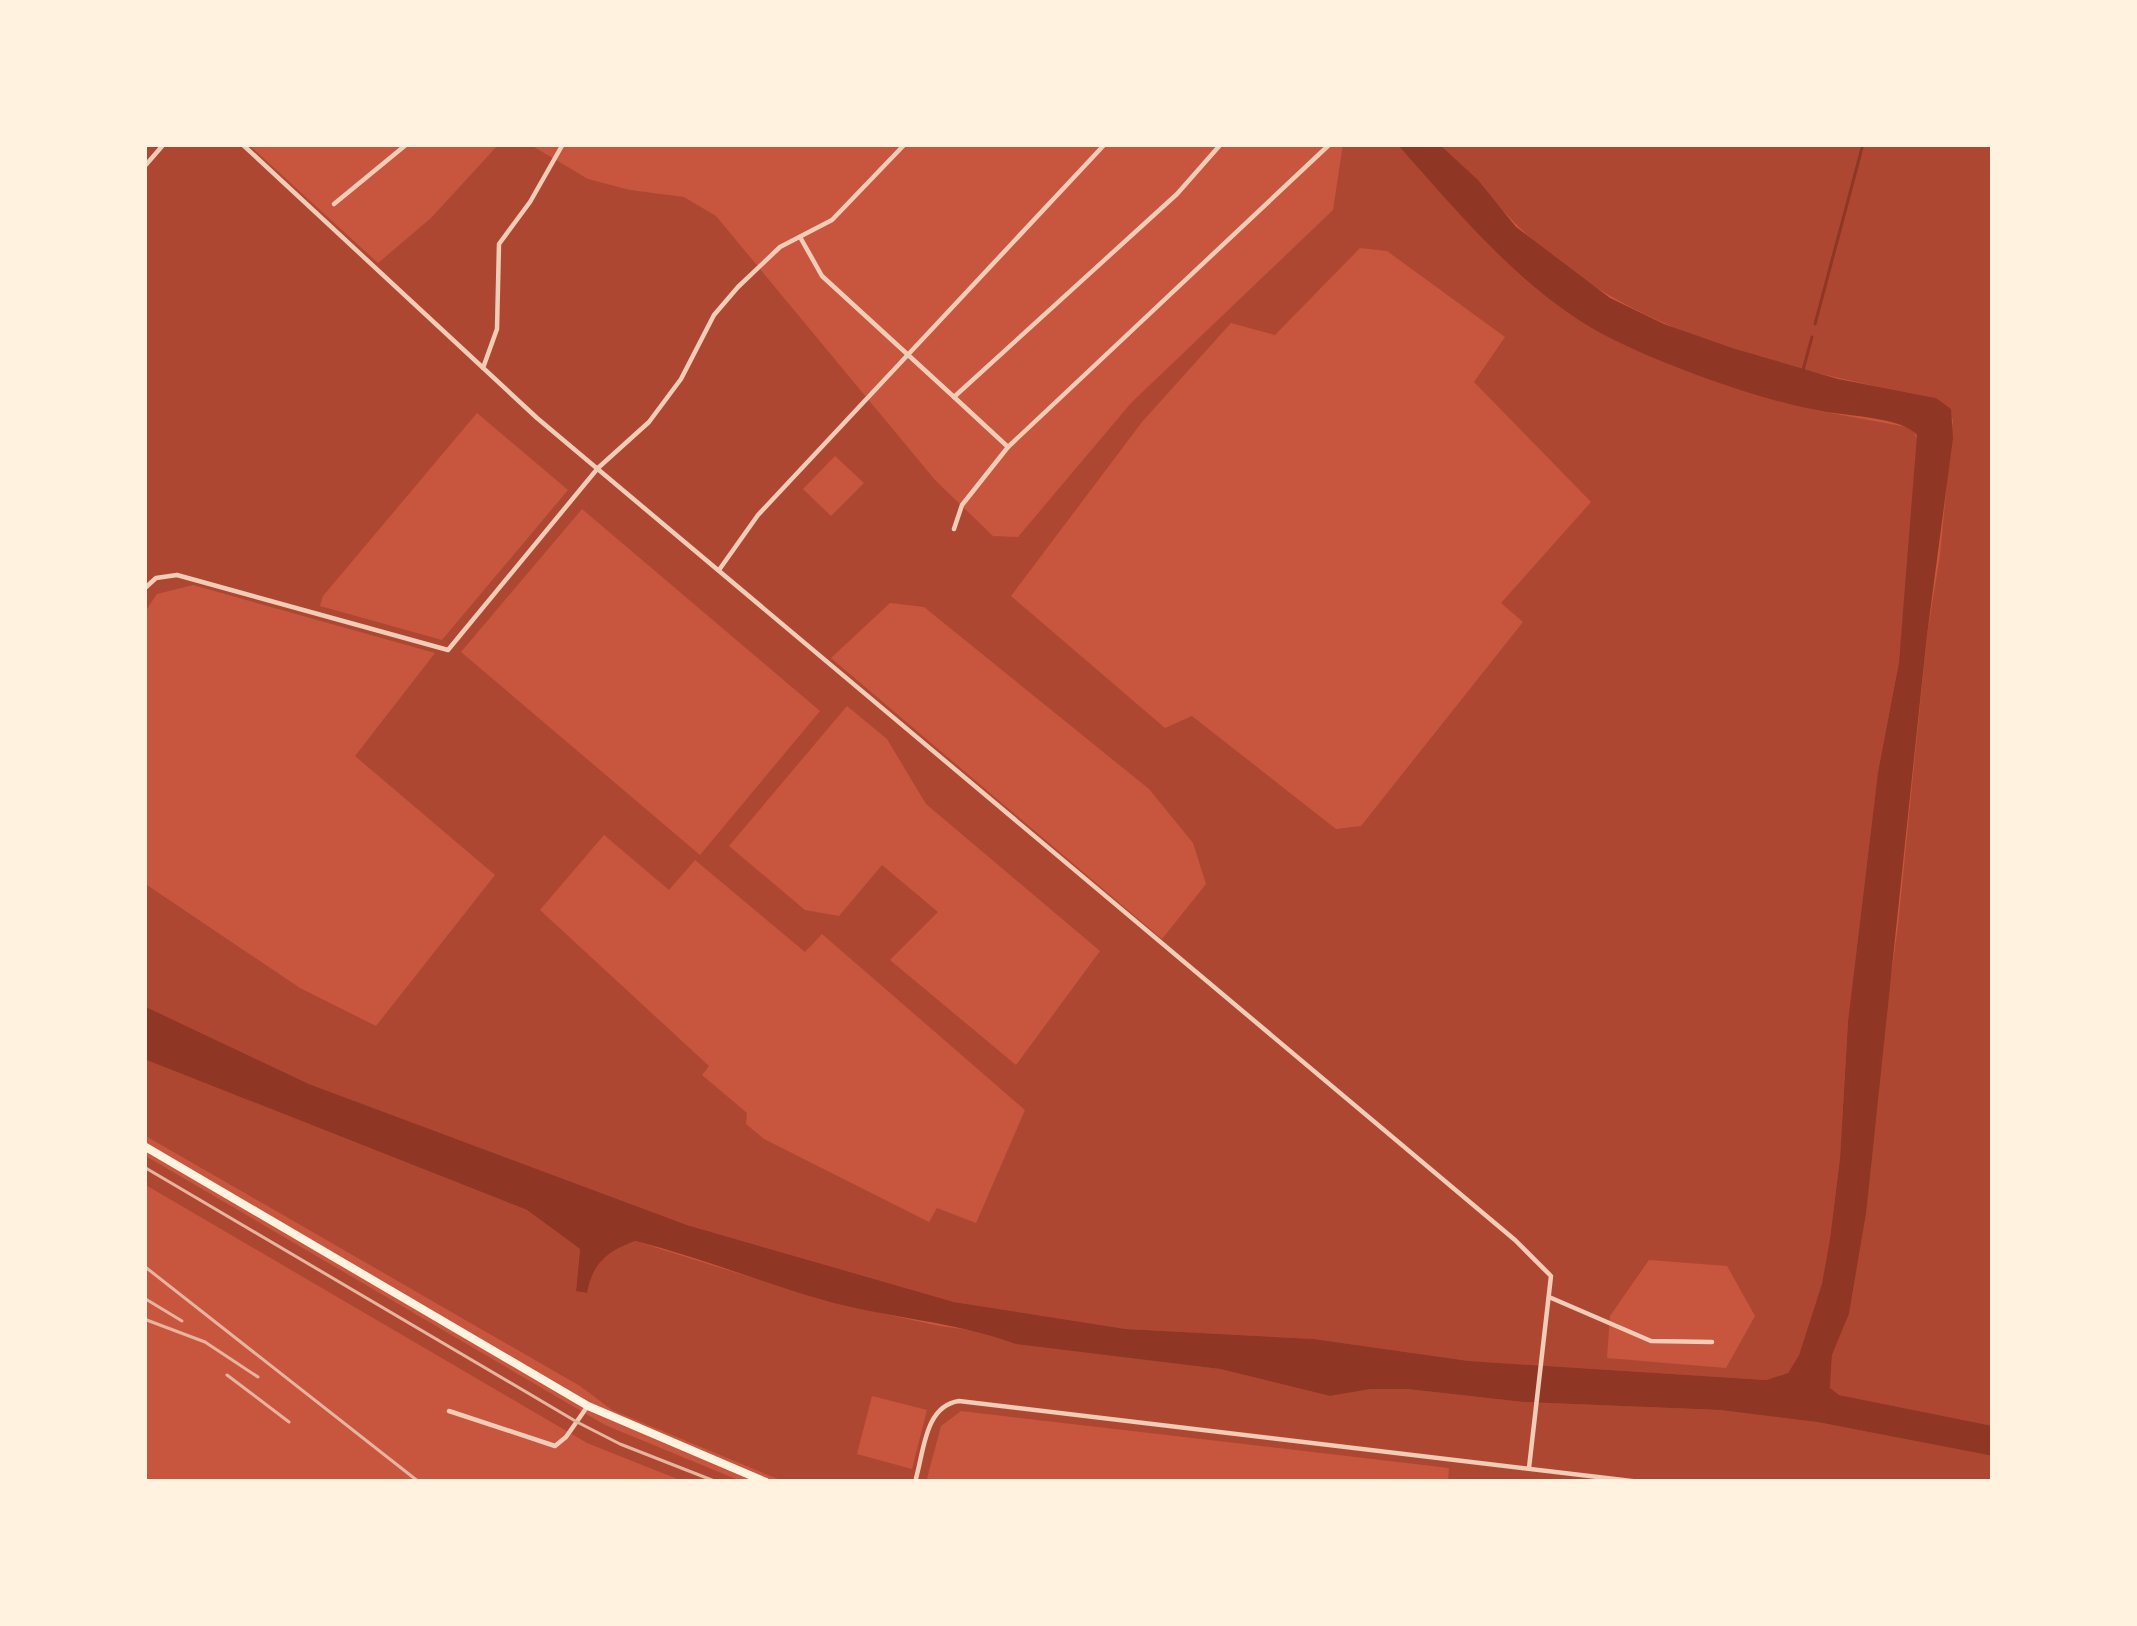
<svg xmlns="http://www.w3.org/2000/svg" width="2137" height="1626" font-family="'Sofia Sans Condensed',sans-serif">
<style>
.green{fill:#ae4732;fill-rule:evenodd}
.water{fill:#8f3625}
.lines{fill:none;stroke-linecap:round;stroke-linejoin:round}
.stream{stroke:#8f3625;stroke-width:3}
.minor{stroke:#f1ccb7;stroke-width:4.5}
.trunk{stroke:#fff3e0;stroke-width:8}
.tram{stroke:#e9b49f;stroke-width:3}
.rail{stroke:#e9b49f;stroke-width:3}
</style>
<rect width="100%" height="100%" fill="#c8553d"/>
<!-- green -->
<g class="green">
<path d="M 144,144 L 248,144 L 378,263 L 431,218 L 499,144 L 529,144 L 588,179 L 630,190 L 684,197 L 716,216 L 935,480 L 993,536 L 1018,537 L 1131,403 L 1333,210 L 1343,144 L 1397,144 L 1458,212 L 1599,331 L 1701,375 L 1814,410 L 1912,428 L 1919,443 L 1899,662 L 1878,772 L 1848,1021 L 1840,1158 L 1830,1239 L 1823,1284 L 1799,1355 L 1788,1373 L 1766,1380 L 1469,1361 L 1314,1339 L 1126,1329 L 954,1302 L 687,1225 L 309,1084 L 144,1006 L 144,883 L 300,988 L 376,1026 L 495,875 L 355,756 L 435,653 L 193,585 L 157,594 L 144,613 ZM 1360,248 L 1387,251 L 1505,337 L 1474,382 L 1591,502 L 1501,603 L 1523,622 L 1361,826 L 1336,829 L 1192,716 L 1165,728 L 1011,596 L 1142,422 L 1231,323 L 1275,335 ZM 477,413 L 568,490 L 442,640 L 320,606 L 323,596 ZM 835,456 L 864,483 L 831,516 L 803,489 ZM 582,509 L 820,711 L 700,855 L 461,652 ZM 890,603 L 924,607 L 1149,789 L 1193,843 L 1206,884 L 1162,939 L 831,658 ZM 847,706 L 887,739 L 926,804 L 1100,951 L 1016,1065 L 890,960 L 938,912 L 882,865 L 839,916 L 805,910 L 729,846 ZM 604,835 L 669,890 L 695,860 L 805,952 L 822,934 L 1025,1110 L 976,1223 L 937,1208 L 929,1222 L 764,1139 L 746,1124 L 747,1113 L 702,1075 L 709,1066 L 540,910 ZM 1649,1260 L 1727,1266 L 1755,1316 L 1726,1368 L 1607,1358 L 1610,1316 Z"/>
<path d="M 1439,144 L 1993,144 L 1993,1426 L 1839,1395 L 1830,1389 L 1832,1355 L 1849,1314 L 1866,1214 L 1878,1071 L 1898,926 L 1927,635 L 1940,555 L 1953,420 L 1936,398 C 1801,372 1659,342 1550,255 C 1509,222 1478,180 1439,144 Z"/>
<path d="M 144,1059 L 527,1210 L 580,1249 L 576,1290 L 586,1293 C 594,1264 605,1252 635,1241 L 823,1300 L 939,1326 L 985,1332 L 1015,1343 L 1220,1369 L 1330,1396 L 1371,1389 L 1407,1389 L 1523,1402 L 1720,1410 L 1817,1422 L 1993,1456 L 1993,1482 L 1448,1482 L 1449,1468 L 961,1411 L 941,1426 L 926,1482 L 785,1482 L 612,1410 L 580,1386 L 144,1135 ZM 872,1396 L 927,1410 L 912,1469 L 857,1454 Z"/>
<path d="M 144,1155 L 605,1425 L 743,1482 L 685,1482 L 587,1443 L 144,1184 Z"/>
</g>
<!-- water -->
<path class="water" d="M 1397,144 L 1439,144 L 1478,180 L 1516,227 L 1610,298 L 1664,324 L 1732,348 L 1838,379 L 1936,398 L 1951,409 L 1953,438 L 1927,635 L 1866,1214 L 1849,1314 L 1832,1355 L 1830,1388 L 1839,1395 L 1993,1426 L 1993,1456 L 1817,1422 L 1720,1410 L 1523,1402 L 1407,1389 L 1371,1389 L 1330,1396 L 1220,1369 L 1016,1344 C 954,1321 886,1318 823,1300 C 760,1282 699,1257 635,1241 C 606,1252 593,1263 587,1293 L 576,1291 L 580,1249 L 527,1210 L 144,1059 L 144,1006 L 309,1084 L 687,1225 L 954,1302 L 1126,1329 L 1314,1339 L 1469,1361 L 1766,1380 L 1788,1373 L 1799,1355 L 1822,1284 L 1830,1239 L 1840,1158 L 1848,1021 L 1878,772 L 1899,662 L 1917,435 C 1902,417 1846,416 1821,411 C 1759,400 1653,362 1597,331 C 1517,285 1458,212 1397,144 Z"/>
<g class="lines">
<!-- stream -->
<g class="stream">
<path d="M 1815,324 L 1863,144"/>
<path d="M 1803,370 L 1812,337"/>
</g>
<!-- minor -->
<g class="minor">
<path d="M 242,144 L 537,418 L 1515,1240 L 1551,1276 L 1529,1468"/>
<path d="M 144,167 L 164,144"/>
<path d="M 334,204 L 407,144"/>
<path d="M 800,237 L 822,276 L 954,397 L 1177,194 L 1221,144"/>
<path d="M 483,368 L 497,329 L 499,244 L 530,202 L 563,144"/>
<path d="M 1008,447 L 1330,144"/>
<path d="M 954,529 L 962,505 L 1008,447 L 954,397"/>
<path d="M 719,570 L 758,515 L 1105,144"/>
<path d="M 144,589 L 156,578 L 177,575 L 448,650 L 598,468 L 649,422 L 681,379 L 714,315 L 738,287 L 780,247 L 832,220 L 905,144"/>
<path d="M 1549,1297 L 1651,1341 L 1712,1342"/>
<path d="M 449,1411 L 555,1446 L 566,1437 L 587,1407"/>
<path d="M 915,1482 C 924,1453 924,1406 959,1401 L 1640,1482"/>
</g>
<!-- trunk -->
<path class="trunk" d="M 144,1146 L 588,1406 L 766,1482"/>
<!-- tram -->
<path class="tram" d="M 144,1167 L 577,1422 L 620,1444 L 717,1482"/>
<!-- rail -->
<g class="rail">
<path d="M 144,1266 L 419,1482"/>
<path d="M 144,1298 L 182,1321"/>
<path d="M 144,1319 L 205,1342 L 258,1377"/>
<path d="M 227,1375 L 289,1422"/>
</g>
</g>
<!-- border -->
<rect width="2137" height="1626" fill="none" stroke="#fff3e0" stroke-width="294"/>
</svg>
